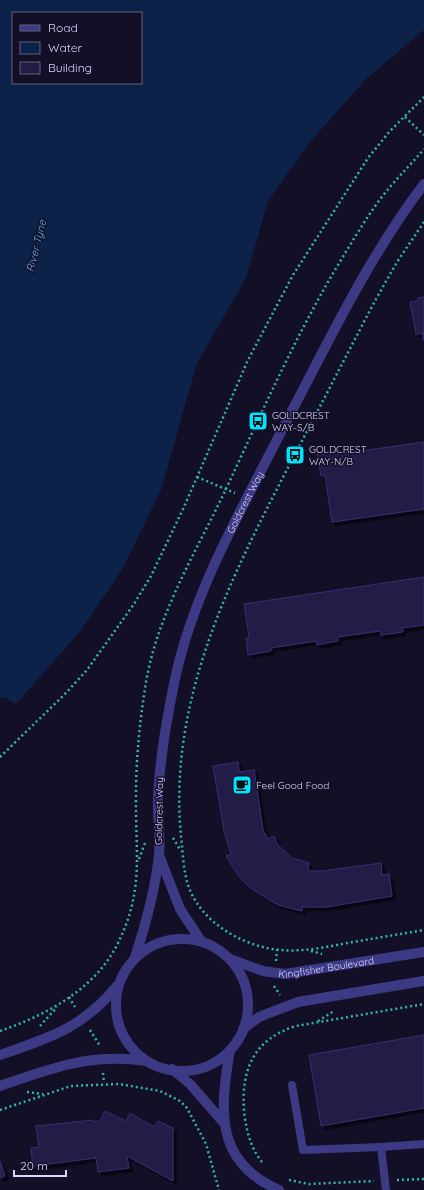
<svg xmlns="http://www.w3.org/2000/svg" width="424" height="1190" font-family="Quicksand,sans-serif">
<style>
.water{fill:#0c2248;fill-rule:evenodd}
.building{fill:#241b47;stroke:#3b2d73;filter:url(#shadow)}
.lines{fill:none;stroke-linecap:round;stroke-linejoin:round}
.path{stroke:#2fb8b0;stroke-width:2.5;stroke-dasharray:2 3;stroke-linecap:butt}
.lane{stroke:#3d3a85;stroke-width:8}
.street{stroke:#3d3a85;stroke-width:10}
.labels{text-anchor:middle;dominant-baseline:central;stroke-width:3;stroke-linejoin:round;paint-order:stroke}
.poi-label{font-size:10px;fill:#d9d4ff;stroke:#130f26;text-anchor:start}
.street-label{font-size:10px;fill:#d9d4ff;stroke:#130f26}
.water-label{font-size:11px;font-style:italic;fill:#62b6ff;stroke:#130f26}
</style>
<defs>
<filter id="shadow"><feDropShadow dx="3.5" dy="3.5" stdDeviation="0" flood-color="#0009"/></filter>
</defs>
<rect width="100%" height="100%" fill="#130f26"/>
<!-- water -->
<path class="water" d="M 0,0 L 424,0 L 424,30 L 366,79 L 310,142 L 268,201 L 246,278 L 197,363 L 161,490 L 122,570 L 79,633 L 16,704 L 6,698 L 0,698 ZM 13,13 L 141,13 L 141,83 L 13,83 Z"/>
<!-- building -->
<g class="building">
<path d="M 424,297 L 424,340 L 423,340 L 423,333 L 416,334 L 410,302 L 418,301 L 418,298 Z"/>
<path d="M 424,442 L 424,509 L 332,522 L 325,475 L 321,476 L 317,454 L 339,450 L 340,454 Z"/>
<path d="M 424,577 L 424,625 L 402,628 L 403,632 L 381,635 L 380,631 L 338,637 L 338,641 L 317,645 L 316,641 L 271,648 L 271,651 L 248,655 L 246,638 L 249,637 L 244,604 Z"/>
<path d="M 238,762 L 239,772 L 254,770 L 263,830 L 268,839 L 274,836 L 277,844 L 292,858 L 309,863 L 308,871 L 322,871 L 381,863 L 382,875 L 389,874 L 392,896 L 327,907 L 302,907 L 302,911 L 278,905 L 255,891 L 245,883 L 238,875 L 226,856 L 231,854 L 224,831 L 213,766 Z"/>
<path d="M 424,1035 L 424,1108 L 321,1126 L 309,1055 Z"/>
<path d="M 105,1111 L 126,1121 L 130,1113 L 154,1127 L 158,1121 L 173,1128 L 173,1181 L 127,1156 L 129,1168 L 98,1172 L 96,1158 L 33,1166 L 31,1148 L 39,1147 L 36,1126 L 94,1120 L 94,1122 L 100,1121 Z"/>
<path d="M 0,1161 L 5,1176 L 0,1178 Z"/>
</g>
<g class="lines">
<!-- path -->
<g class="path">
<path d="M 405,117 L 424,135"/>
<path d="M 424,222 L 397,262 L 376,299 C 348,352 321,405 293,458 C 230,579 165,704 182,845 C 183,858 184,872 188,885 C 198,915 227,936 256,945 C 289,956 320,948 353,942 C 377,938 400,934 424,930"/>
<path d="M 197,477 L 235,493"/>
<path d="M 0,757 L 65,694 L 87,670 L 134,604 L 151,576 L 184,507 L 248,360 L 293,275 L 368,158 L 390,131 L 424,97"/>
<path d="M 173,838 L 181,851"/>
<path d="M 139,859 L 145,843"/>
<path d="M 311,951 L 322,954"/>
<path d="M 276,961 L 277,950"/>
<path d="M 274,986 L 280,995"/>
<path d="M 69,997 L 75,1007"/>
<path d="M 318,1021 L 334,1011"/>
<path d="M 40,1026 L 57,1007"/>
<path d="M 90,1030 L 100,1046"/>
<path d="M 0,1031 C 46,1015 94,990 117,945 C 145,890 135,853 136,795 C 136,757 140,720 146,682 C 158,613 196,552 226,489 C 263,410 298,330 344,255 C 358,232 372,208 390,187 C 401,174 413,162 424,149"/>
<path d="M 103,1073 L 104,1083"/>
<path d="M 27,1092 L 43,1094"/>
<path d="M 0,1110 L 71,1086 L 119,1084 L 160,1091 L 180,1101 L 187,1108 L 206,1144 L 219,1190"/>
<path d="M 262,1162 C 250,1147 246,1129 244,1111 C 241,1069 254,1039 296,1026 L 424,1004"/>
<path d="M 289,1180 L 309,1184 L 374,1181"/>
<path d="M 397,1180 L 424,1179"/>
</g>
<!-- lane -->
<g class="lane">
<path d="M 292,1085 L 303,1150 L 381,1147"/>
<path d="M 386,1190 L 381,1147 L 424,1144"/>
</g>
<!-- street -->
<g class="street">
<path d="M 159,855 L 180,909 L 201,941"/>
<circle cx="182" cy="1005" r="66"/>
<path id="s1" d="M 135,957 C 146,924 155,890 159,855 C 161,835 157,815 158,796 C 160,756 167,717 175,679 C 194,590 242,509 283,428 C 327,345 367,259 424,184"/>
<path id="s2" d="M 230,959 L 263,971 L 285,974 L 424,952"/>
<path d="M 243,1029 L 259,1017 L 298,1002 L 424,981"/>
<path d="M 230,1050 C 220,1109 214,1162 279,1190"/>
<path d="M 0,1055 C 49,1038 83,1028 117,986"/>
<path d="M 172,1069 L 190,1084 L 224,1123"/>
<path d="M 0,1086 C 52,1068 90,1053 146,1061"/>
</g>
</g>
<!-- icons -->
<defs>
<g id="bus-square" transform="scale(1)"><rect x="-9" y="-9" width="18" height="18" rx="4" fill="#00e5ff" stroke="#130f26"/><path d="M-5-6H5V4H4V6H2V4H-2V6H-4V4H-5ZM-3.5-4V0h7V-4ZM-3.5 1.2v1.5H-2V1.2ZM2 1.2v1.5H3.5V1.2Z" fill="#111"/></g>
<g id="cafe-square" transform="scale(1)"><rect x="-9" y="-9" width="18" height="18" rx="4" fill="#00e5ff" stroke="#130f26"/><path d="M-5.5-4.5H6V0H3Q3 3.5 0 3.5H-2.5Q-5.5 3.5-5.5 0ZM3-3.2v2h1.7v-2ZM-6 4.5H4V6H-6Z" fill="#111"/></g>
</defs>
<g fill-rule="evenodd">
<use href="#bus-square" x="258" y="421"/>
<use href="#bus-square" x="295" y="455"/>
<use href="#cafe-square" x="242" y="785"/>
</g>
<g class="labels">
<!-- poi labels -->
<g class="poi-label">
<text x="272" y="415">GOLDCREST<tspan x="272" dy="12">WAY-S/B</tspan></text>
<text x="309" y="449">GOLDCREST<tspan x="309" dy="12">WAY-N/B</tspan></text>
<text x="256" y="785">Feel Good Food</text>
</g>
<!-- street labels -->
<g class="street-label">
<text stroke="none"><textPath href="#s1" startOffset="473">Goldcrest Way</textPath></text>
<text transform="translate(159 811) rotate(-89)">Goldcrest Way</text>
<text stroke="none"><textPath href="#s2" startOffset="99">Kingfisher Boulevard</textPath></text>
</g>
<!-- water labels -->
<g class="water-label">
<text transform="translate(36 246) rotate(-76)">River Tyne</text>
</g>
</g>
<!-- legend -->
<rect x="12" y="12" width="130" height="72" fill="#130f26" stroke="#625e7d"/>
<rect x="20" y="25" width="20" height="6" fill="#3d3a85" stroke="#625e7d"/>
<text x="48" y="32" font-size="12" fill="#d9d4ff">Road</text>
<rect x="20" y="42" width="20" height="12" fill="#0c2248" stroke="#625e7d"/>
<text x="48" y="52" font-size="12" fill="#d9d4ff">Water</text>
<rect x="20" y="62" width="20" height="12" fill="#241b47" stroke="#625e7d"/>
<text x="48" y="72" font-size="12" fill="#d9d4ff">Building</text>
<!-- scale -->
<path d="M14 1170v6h52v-6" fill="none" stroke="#d9d4ff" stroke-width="2"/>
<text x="20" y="1170" font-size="12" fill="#d9d4ff" stroke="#130f26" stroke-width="3" paint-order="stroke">20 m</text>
</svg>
